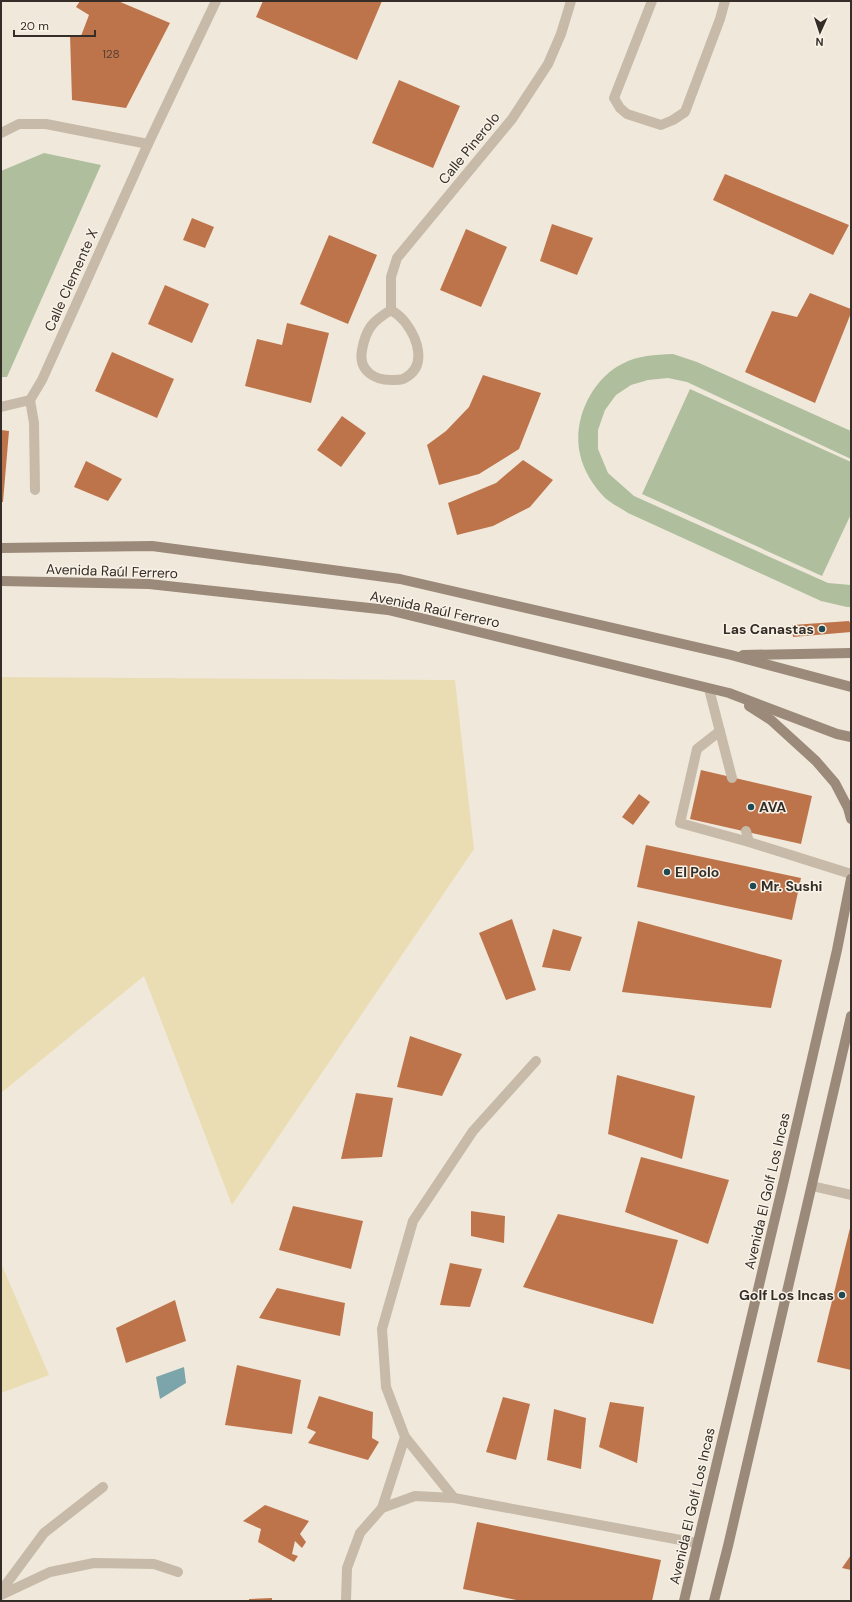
<svg xmlns="http://www.w3.org/2000/svg" width="852" height="1602" font-family="'DM Sans',sans-serif">
<style>
.green{fill:#afbe9c}
.sand{fill:#eaddb4}
.water{fill:#7ca4ab}
.building{fill:#be744b}
.lines{fill:none;stroke-linecap:round;stroke-linejoin:round}
.lane{stroke:#c7baa8;stroke-width:10}
.street{stroke:#c7baa8;stroke-width:10}
.secondary{stroke:#9b8979;stroke-width:10}
.poi-dot{fill:#204a53;stroke:#f8f2e7;stroke-width:1.5}
.labels{text-anchor:middle;dominant-baseline:central;stroke-width:3;stroke-linejoin:round;paint-order:stroke}
.number-label{font-size:12px;fill:#563f31}
.street-label{font-size:14px;fill:#342d28;stroke:#f8f2e7}
.poi-label{font-size:14px;font-weight:bold;fill:#342d28;stroke:#f8f2e7;text-anchor:start}
</style>
<rect width="100%" height="100%" fill="#f0e9db"/>
<!-- green -->
<g class="green">
<path d="M 44,153 L 101,165 L 7,377 L 1,377 L 1,171 Z"/>
<path d="M 673,354 L 697,362 L 851,431 L 851,459 L 687,382 L 668,378 L 648,380 L 631,385 L 616,395 L 605,410 L 598,430 L 598,449 L 608,473 L 634,496 L 828,583 L 851,585 L 851,607 L 847,607 L 821,601 L 628,513 C 621,508 612,504 605,498 C 594,487 583,470 580,454 C 572,420 592,379 622,364 C 638,355 655,355 673,354 Z"/>
<path d="M 690,389 L 851,462 L 851,514 L 822,576 L 642,494 Z"/>
</g>
<!-- sand -->
<g class="sand">
<path d="M 1,677 L 455,680 L 474,849 L 232,1205 L 144,976 L 1,1093 Z"/>
<path d="M 1,1263 L 49,1375 L 1,1393 Z"/>
</g>
<!-- water -->
<path class="water" d="M 184,1367 L 186,1383 L 160,1399 L 156,1377 Z"/>
<!-- building -->
<g class="building">
<path d="M 80,1 L 118,1 L 170,23 L 126,108 L 72,100 L 70,35 L 81,36 L 89,15 L 76,7 Z"/>
<path d="M 263,1 L 382,1 L 357,60 L 256,17 Z"/>
<path d="M 399,80 L 460,106 L 433,168 L 372,143 Z"/>
<path d="M 725,174 L 849,225 L 833,255 L 713,200 Z"/>
<path d="M 192,218 L 214,227 L 205,248 L 183,240 Z"/>
<path d="M 552,224 L 593,238 L 577,275 L 540,261 Z"/>
<path d="M 466,229 L 507,247 L 481,307 L 440,290 Z"/>
<path d="M 329,235 L 377,255 L 348,324 L 300,304 Z"/>
<path d="M 165,285 L 209,304 L 192,343 L 148,324 Z"/>
<path d="M 810,293 L 851,309 L 851,313 L 815,403 L 745,372 L 772,311 L 797,317 Z"/>
<path d="M 287,323 L 329,333 L 311,403 L 245,386 L 257,339 L 282,345 Z"/>
<path d="M 112,352 L 174,379 L 157,418 L 95,391 Z"/>
<path d="M 483,375 L 541,393 L 519,449 L 479,474 L 439,485 L 427,445 L 446,431 L 469,407 Z"/>
<path d="M 342,416 L 366,433 L 341,467 L 317,450 Z"/>
<path d="M 1,430 L 9,431 L 3,502 L 1,502 Z"/>
<path d="M 523,460 L 553,480 L 530,507 L 493,526 L 457,535 L 448,503 L 496,483 Z"/>
<path d="M 86,461 L 122,479 L 108,501 L 74,487 Z"/>
<path d="M 849,621 L 851,625 L 851,632 L 793,637 L 792,625 Z"/>
<path d="M 701,770 L 812,796 L 801,844 L 690,819 Z"/>
<path d="M 639,794 L 650,802 L 633,825 L 622,817 Z"/>
<path d="M 646,845 L 801,878 L 792,920 L 637,887 Z"/>
<path d="M 512,919 L 536,990 L 506,1000 L 479,933 Z"/>
<path d="M 638,921 L 782,960 L 771,1008 L 622,992 Z"/>
<path d="M 553,929 L 582,937 L 570,971 L 542,967 Z"/>
<path d="M 410,1036 L 462,1054 L 442,1096 L 397,1087 Z"/>
<path d="M 617,1075 L 695,1096 L 682,1159 L 608,1134 Z"/>
<path d="M 356,1093 L 393,1098 L 382,1157 L 341,1159 Z"/>
<path d="M 641,1157 L 729,1180 L 708,1244 L 625,1212 Z"/>
<path d="M 293,1206 L 363,1221 L 351,1269 L 279,1250 Z"/>
<path d="M 471,1211 L 505,1216 L 504,1243 L 471,1236 Z"/>
<path d="M 558,1214 L 678,1240 L 653,1324 L 523,1287 Z"/>
<path d="M 850,1228 L 851,1229 L 851,1370 L 817,1362 Z"/>
<path d="M 450,1263 L 482,1269 L 470,1307 L 440,1305 Z"/>
<path d="M 277,1288 L 345,1303 L 340,1336 L 259,1318 Z"/>
<path d="M 175,1300 L 186,1341 L 126,1363 L 116,1328 Z"/>
<path d="M 237,1365 L 301,1380 L 292,1434 L 225,1425 Z"/>
<path d="M 319,1396 L 373,1412 L 372,1438 L 379,1442 L 368,1460 L 308,1443 L 316,1432 L 307,1428 Z"/>
<path d="M 503,1397 L 530,1404 L 516,1460 L 486,1452 Z"/>
<path d="M 610,1402 L 644,1407 L 637,1463 L 599,1447 Z"/>
<path d="M 554,1409 L 586,1418 L 581,1469 L 547,1460 Z"/>
<path d="M 265,1505 L 309,1521 L 300,1534 L 306,1542 L 302,1548 L 295,1541 L 292,1554 L 298,1556 L 294,1562 L 258,1542 L 261,1529 L 243,1521 Z"/>
<path d="M 477,1522 L 661,1560 L 652,1601 L 521,1601 L 463,1589 Z"/>
<path d="M 851,1555 L 851,1570 L 842,1568 Z"/>
<path d="M 272,1598 L 272,1601 L 249,1601 L 249,1599 Z"/>
</g>
<g class="lines">
<!-- lane -->
<g class="lane">
<path d="M 652,1 L 614,98 L 620,108 L 627,114 L 661,125 L 673,120 L 685,112 L 720,19 L 725,1"/>
<path d="M 30,400 L 34,423 L 35,490"/>
<path d="M 709,689 L 732,778"/>
<path d="M 720,731 L 697,749 L 680,823 L 749,842"/>
<path d="M 746,831 L 749,842 L 851,874"/>
</g>
<!-- street -->
<g class="street">
<path d="M 1,133 L 19,124 L 46,124 L 148,144"/>
<path d="M 391,310 L 391,277 L 397,258 L 512,119 L 548,64 L 561,34 L 571,1"/>
<path d="M 391,310 C 396,313 401,317 405,322 C 418,339 428,367 403,379 C 400,380 397,380 394,380 C 375,381 358,371 362,350 C 366,328 373,321 391,310 Z"/>
<path d="M 1,407 L 30,400 L 42,380 L 148,144 L 216,1"/>
<path d="M 812,1186 L 851,1195"/>
<path d="M 454,1498 L 405,1437 L 386,1387 L 382,1329 L 413,1221 L 473,1131 L 536,1061"/>
<path d="M 382,1508 L 405,1437"/>
<path d="M 1,1591 L 44,1533 L 103,1487"/>
<path d="M 1,1595 L 50,1572 L 94,1563 L 154,1564 L 178,1572"/>
<path d="M 346,1601 L 347,1568 L 360,1533 L 382,1508 L 415,1496 L 454,1498 L 697,1543"/>
</g>
<!-- secondary -->
<g class="secondary">
<path d="M 1,548 L 152,546 L 400,579 L 731,655 L 851,687"/>
<path d="M 1,581 L 149,584 L 388,610 L 729,693 L 837,734 L 851,737"/>
<path d="M 743,655 L 851,653"/>
<path d="M 749,706 L 771,720 L 816,761 L 835,783 L 848,808 L 851,819"/>
<path d="M 684,1601 L 784,1180 L 837,950 L 851,879"/>
<path d="M 714,1601 L 728,1546 L 851,1016"/>
</g>
</g>
<!-- markers -->
<g class="poi-dot">
<circle cx="822" cy="629" r="4"/>
<circle cx="751" cy="807" r="4"/>
<circle cx="667" cy="872" r="4"/>
<circle cx="753" cy="886" r="4"/>
<circle cx="842" cy="1295" r="4"/>
</g>
<g class="labels">
<!-- number labels -->
<g class="number-label">
<text x="111" y="54">128</text>
</g>
<!-- street labels -->
<g class="street-label">
<text transform="translate(469 148) rotate(-51)">Calle Pinerolo</text>
<text transform="translate(71 280) rotate(-66)">Calle Clemente X</text>
<text transform="translate(112 571) rotate(2)">Avenida Raúl Ferrero</text>
<text transform="translate(435 609) rotate(12)">Avenida Raúl Ferrero</text>
<text transform="translate(767 1191) rotate(-77)">Avenida El Golf Los Incas</text>
<text transform="translate(692 1506) rotate(-77)">Avenida El Golf Los Incas</text>
</g>
<!-- poi labels -->
<g class="poi-label">
<text x="814" y="629" text-anchor="end">Las Canastas</text>
<text x="759" y="807">AVA</text>
<text x="675" y="872">El Polo</text>
<text x="761" y="886">Mr. Sushi</text>
<text x="834" y="1295" text-anchor="end">Golf Los Incas</text>
</g>
</g>
<!-- border -->
<rect width="852" height="1602" fill="none" stroke="#342d28" stroke-width="4"/>
<!-- north arrow -->
<g transform="translate(820 32) rotate(183)" stroke="#f8f2e7" stroke-width="3" paint-order="stroke">
<path d="M0-3L7 15L0 10L-7 15Z" fill="#342d28"/>
<text y="-6" font-size="11" font-weight="bold" text-anchor="middle" fill="#342d28">N</text>
</g>
<!-- scale -->
<path d="M14 30v6h81v-6" fill="none" stroke="#342d28" stroke-width="2"/>
<text x="20" y="30" font-size="12" fill="#342d28" stroke="#f8f2e7" stroke-width="3" paint-order="stroke">20 m</text>
</svg>
